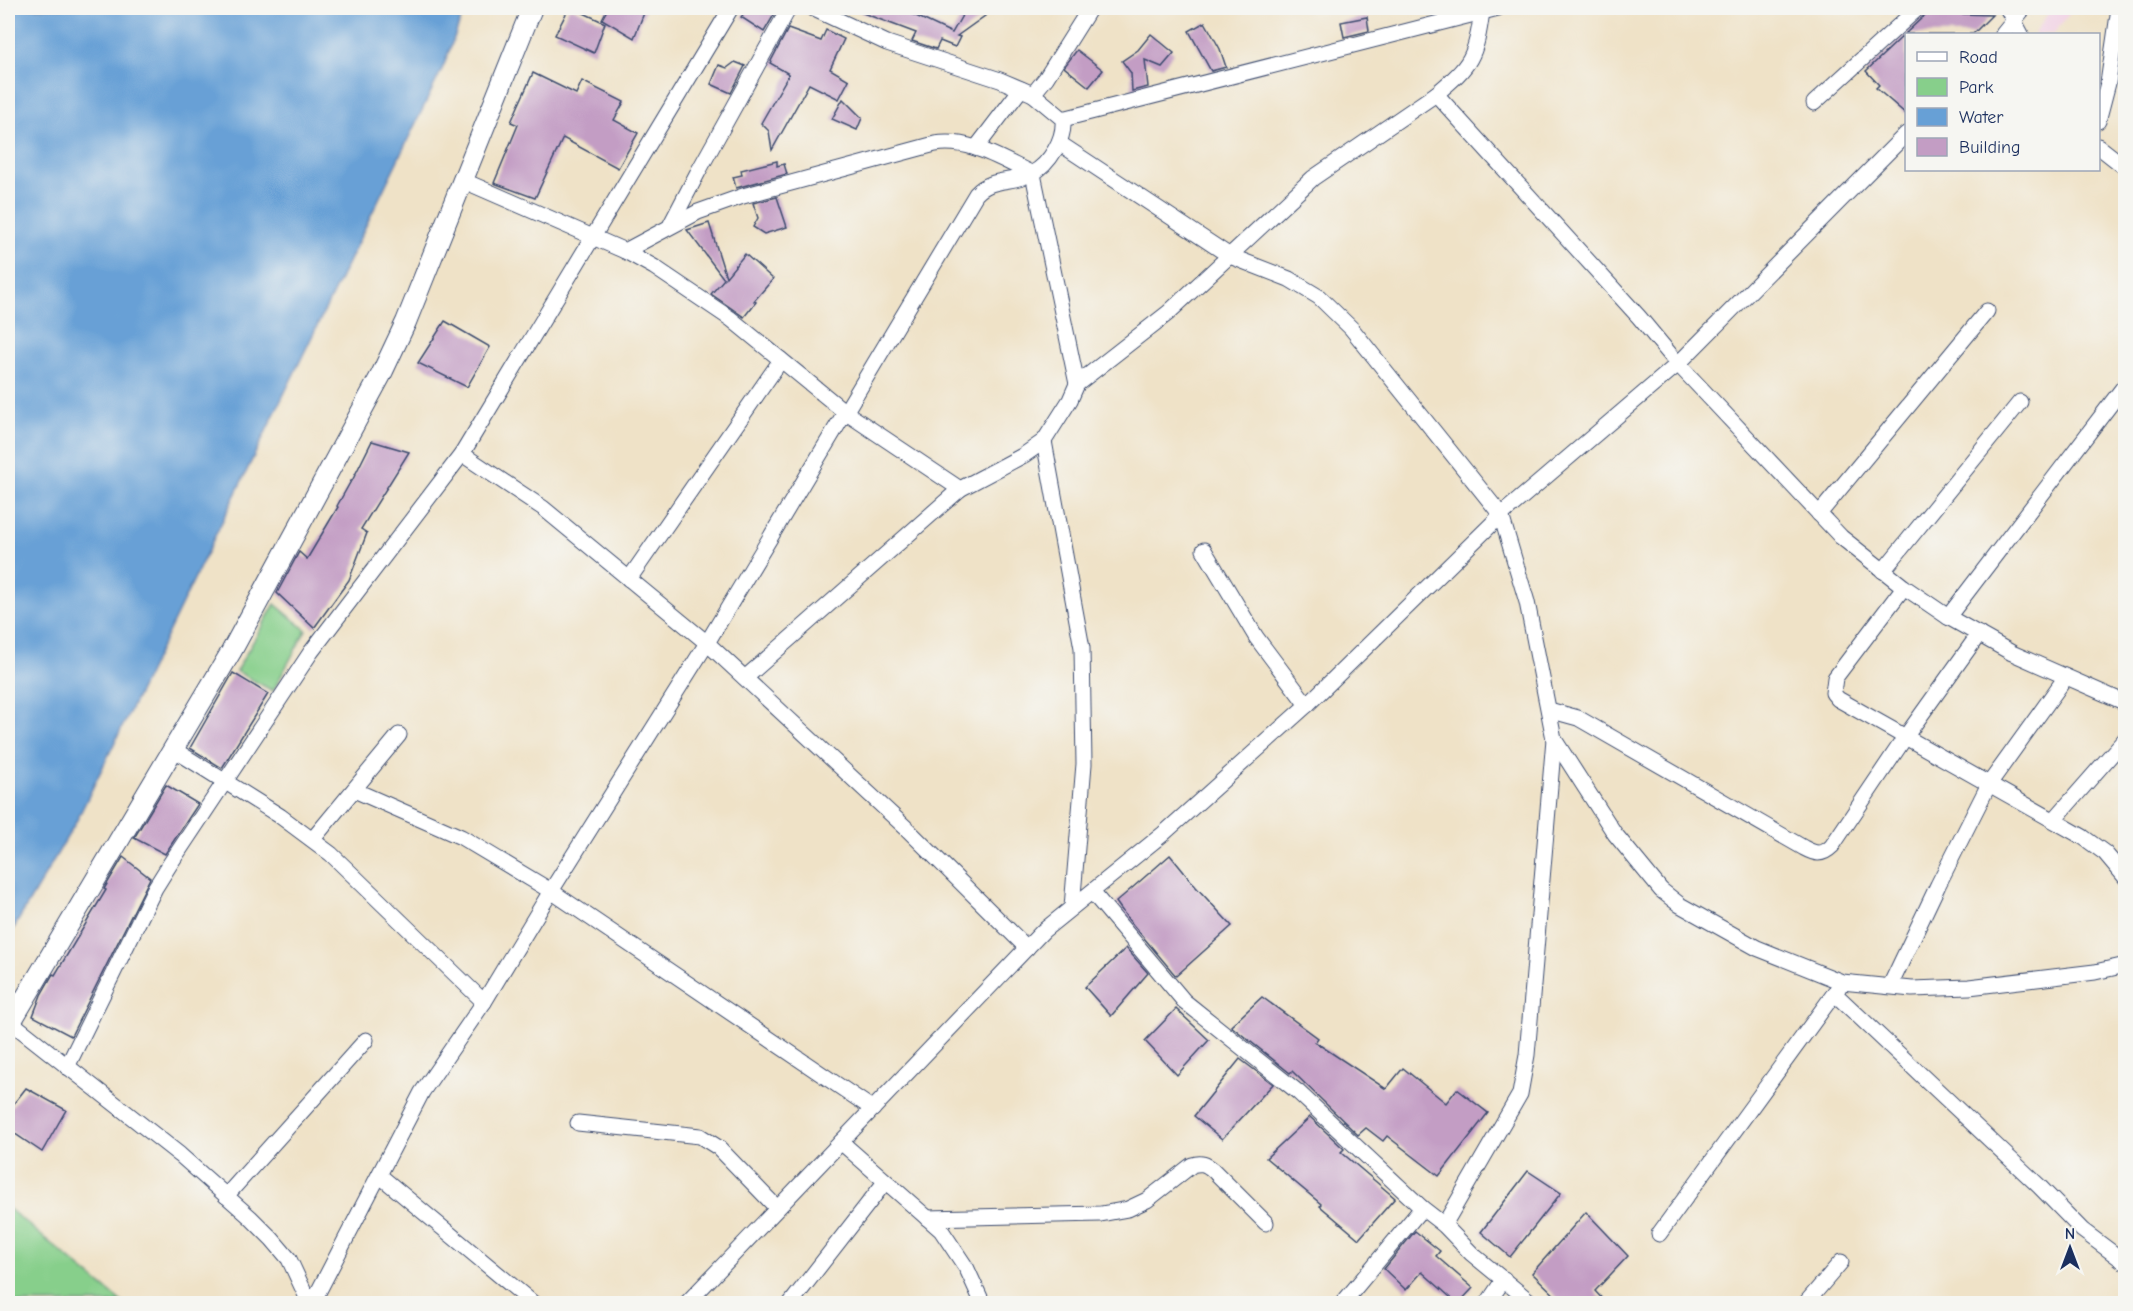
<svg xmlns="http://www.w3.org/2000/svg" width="2133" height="1311" font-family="'Comic Neue',sans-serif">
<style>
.built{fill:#f1d0e4}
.green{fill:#87cf8b;stroke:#517f74;stroke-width:1.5}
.water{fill:#67a0d6;stroke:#41689a;stroke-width:1.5}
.building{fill:#c39dc4}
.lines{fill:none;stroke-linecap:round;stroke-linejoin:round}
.minor-casing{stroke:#3b4a6e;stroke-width:17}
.tertiary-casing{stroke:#3b4a6e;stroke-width:22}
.minor{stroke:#fff;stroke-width:15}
.tertiary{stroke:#fff;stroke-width:20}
</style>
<rect width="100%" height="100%" fill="#f6f6f2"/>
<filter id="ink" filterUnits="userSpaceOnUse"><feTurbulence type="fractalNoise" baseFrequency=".0167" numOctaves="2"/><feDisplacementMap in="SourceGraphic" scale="12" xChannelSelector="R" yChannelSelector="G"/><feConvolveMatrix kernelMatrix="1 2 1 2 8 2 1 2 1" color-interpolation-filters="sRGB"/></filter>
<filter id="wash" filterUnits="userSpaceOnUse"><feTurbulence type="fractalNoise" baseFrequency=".008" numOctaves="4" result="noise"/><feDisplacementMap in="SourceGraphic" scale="24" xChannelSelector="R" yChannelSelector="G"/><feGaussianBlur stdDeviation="1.35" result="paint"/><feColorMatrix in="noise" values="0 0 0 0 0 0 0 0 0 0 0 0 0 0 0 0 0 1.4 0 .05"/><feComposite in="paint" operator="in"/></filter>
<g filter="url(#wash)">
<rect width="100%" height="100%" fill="#efe2c7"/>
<!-- built -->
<path class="built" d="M 2052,8 L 2074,8 L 2053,34 L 2034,34 Z"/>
<!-- green -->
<g class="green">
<path d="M 275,604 L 306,630 L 273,691 L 236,671 Z"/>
<path d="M 8,1208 L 123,1303 L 8,1303 Z"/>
</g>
<!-- water -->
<path class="water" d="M 8,8 L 465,8 L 444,65 L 76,822 L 8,938 Z"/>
<g id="blocks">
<!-- building -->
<g class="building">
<path d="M 569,8 L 573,8 L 605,23 L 594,53 L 555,35 Z"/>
<path d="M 608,8 L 646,8 L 634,38 L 602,19 Z"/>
<path d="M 748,8 L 778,8 L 764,32 L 741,17 Z"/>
<path d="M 852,8 L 899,8 L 952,33 L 964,12 L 971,8 L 996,8 L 957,36 L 960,37 L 955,47 L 940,41 L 936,49 L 912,41 L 916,33 L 852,9 Z"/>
<path d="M 1929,8 L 1954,8 L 1963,14 L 1992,15 L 1973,34 L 1906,34 L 1906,114 L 1876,88 L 1879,85 L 1866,71 L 1925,15 Z"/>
<path d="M 1367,17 L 1369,31 L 1344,37 L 1341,22 Z"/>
<path d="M 1205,22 L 1220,49 L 1226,67 L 1211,71 L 1189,31 Z"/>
<path d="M 788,29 L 821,41 L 826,30 L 844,39 L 830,69 L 849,80 L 839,99 L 809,84 L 772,150 L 769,131 L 761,123 L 789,74 L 770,63 Z"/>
<path d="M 1151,34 L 1174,53 L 1162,67 L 1145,60 L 1148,87 L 1132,91 L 1131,73 L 1122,61 L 1138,50 Z"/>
<path d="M 1077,50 L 1103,70 L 1089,87 L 1064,67 Z"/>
<path d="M 735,62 L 745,66 L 731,93 L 711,84 L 719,65 L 727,68 Z"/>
<path d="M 533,73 L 576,94 L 582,81 L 624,102 L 614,120 L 638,133 L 618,168 L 563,138 L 535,198 L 494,183 L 518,125 L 511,122 Z"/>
<path d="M 843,99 L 862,118 L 857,130 L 832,119 Z"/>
<path d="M 777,161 L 777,166 L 784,164 L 787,174 L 736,188 L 733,177 L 742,175 L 741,170 Z"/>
<path d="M 777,197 L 787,227 L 764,234 L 753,227 L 758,218 L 753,203 Z"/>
<path d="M 709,223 L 726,277 L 745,254 L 773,279 L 754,301 L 756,302 L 744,317 L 711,294 L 724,279 L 687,230 Z"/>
<path d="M 445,321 L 490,347 L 467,387 L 418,363 Z"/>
<path d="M 372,441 L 409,452 L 361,529 L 367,533 L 349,580 L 314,628 L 277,593 L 299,552 L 307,559 L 338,507 L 337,506 L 351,481 L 352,481 Z"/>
<path d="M 233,673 L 268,694 L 222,768 L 190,748 Z"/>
<path d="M 166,785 L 198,804 L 165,854 L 134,838 Z"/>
<path d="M 1170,855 L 1196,887 L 1232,926 L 1176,976 L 1128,919 L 1116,902 Z"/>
<path d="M 123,857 L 150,878 L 71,1036 L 33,1016 L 41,995 L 53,974 L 55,975 L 106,890 L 104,889 Z"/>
<path d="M 1126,948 L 1148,973 L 1111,1016 L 1085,987 Z"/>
<path d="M 1262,997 L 1318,1038 L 1315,1042 L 1386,1089 L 1403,1068 L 1446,1103 L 1457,1089 L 1488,1113 L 1439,1176 L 1387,1136 L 1383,1141 L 1366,1128 L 1358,1135 L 1292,1071 L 1290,1073 L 1231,1026 Z"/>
<path d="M 1176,1009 L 1209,1040 L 1177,1075 L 1145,1041 Z"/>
<path d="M 1240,1059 L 1273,1084 L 1222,1139 L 1194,1116 Z"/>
<path d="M 26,1088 L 66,1110 L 42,1152 L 8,1129 L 8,1111 Z"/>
<path d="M 1310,1117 L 1344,1149 L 1341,1152 L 1395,1198 L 1359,1239 L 1320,1206 L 1321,1204 L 1266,1158 Z"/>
<path d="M 1528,1171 L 1561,1193 L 1510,1257 L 1481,1232 Z"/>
<path d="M 1586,1212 L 1628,1256 L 1595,1291 L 1607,1304 L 1564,1304 L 1532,1273 Z"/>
<path d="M 1415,1231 L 1440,1251 L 1436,1256 L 1473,1288 L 1458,1304 L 1422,1272 L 1406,1290 L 1384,1269 Z"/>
</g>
</g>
</g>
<g filter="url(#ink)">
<use href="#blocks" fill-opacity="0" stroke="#3b4a6e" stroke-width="1.5"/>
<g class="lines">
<!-- minor casing -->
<g class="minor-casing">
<g id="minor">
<path d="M 812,8 L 887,43 L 1000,80 L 1033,94"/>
<path d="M 2007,8 L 2021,34"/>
<path d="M 1482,11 C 1476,57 1471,65 1436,94 L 1639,317 L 1678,364 L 1841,537 L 1904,587 L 1948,617 L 2012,653 L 2126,703"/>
<path d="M 2003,34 L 2024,8"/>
<path d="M 1814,103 L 1918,8"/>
<path d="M 1063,119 L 1498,8"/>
<path d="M 2098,121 L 2108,83 L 2119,8"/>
<path d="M 1059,143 L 1230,256 L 1289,279 L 1319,297 L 1351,328 L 1501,515 L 1527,602 L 1554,739 L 1615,834 L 1661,890 L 1680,905 L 1757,948 L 1842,982 L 1912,989 L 1969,987 L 2095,972 L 2126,965"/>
<path d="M 2098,146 L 2126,168"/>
<path d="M 976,148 L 1021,89"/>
<path d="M 462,180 L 625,251 L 654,267 L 731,319 L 845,412 L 960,489 L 1024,455 L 1044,441"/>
<path d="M 671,224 L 698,172 L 789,8"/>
<path d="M 625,251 L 698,212 L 743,196 L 935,144 C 970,138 1002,160 1033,174 L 1077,384 L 1070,400 L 1044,441 L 1082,648 L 1084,764 L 1072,907"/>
<path d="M 1077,384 L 1168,313 L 1313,178 L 1436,94"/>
<path d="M 462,454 L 543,508 L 707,643 L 976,194 C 998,170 1030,193 1055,150 C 1061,140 1064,131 1063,119 L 1033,94 L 1046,78 L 1090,8"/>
<path d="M 1819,514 L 1987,311"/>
<path d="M 1204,550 L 1256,637 L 1307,705"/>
<path d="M 1883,571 L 2020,402"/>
<path d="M 629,579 L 781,360"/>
<path d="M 1904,587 L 1835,678 L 1833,693 L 1838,699 L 2083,837 L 2105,853 L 2126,878"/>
<path d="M 1948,617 L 2126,384"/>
<path d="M 745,678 L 960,489"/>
<path d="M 1549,710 L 1578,718 L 1804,848 C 1815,854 1822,856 1832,846 L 1906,736 L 1979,634"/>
<path d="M 173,749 L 280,816 L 331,854 L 484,1002"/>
<path d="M 354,790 L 461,837 L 551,891 L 873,1109"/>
<path d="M 2054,820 L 2126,738"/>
<path d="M 313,839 L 399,735"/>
<path d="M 1092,892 L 1184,1001 L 1298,1092 L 1422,1208 L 1444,1225 L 1472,1254 L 1533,1304"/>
<path d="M 1890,986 L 1938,885 L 1989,784 L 2066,677"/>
<path d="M 1834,993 L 2039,1186 L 2082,1230 L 2126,1263"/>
<path d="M 11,1022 L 180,1155 L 250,1217 L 272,1239 L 289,1259 L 310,1304"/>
<path d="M 67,1067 L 155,888 L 170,864 L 311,652 L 462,454 L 731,8"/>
<path d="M 578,1123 L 700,1136 L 719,1148 L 777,1208"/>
<path d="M 841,1142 L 941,1230 L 967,1269 L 983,1304"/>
<path d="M 379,1175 L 534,1304"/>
<path d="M 226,1196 L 366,1040"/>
<path d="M 927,1218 L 1101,1214 L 1128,1209 L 1147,1200 L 1192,1165 C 1201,1162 1206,1164 1213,1170 L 1266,1223"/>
<path d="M 1444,1225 L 1520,1094 L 1527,1055 L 1554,739"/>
<path d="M 1659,1234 L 1839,987"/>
<path d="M 312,1304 L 422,1092 L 484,1002 L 551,891 L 707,643 L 905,827 L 1027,948"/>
<path d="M 686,1304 L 1043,931 L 1163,834 L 1307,705 L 1501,515 L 1678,364 L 1906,134"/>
<path d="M 790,1304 L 885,1182"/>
<path d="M 1342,1304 L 1422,1208"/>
<path d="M 1487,1304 L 1504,1279"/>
<path d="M 1805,1304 L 1841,1262"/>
</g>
</g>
<!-- tertiary casing -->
<g class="tertiary-casing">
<path id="tertiary" d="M 8,1027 L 231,652 L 381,375 L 406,322 L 532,8"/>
</g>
<!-- minor -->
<use href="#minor" class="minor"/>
<!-- tertiary -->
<use href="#tertiary" class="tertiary"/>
</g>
</g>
<!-- margin -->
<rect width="2133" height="1311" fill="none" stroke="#f6f6f2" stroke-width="30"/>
<!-- legend -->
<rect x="1905" y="33" width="195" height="138" fill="#f6f6f2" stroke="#9ea6b7" stroke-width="1.5"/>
<rect x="1917" y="52" width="30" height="9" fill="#ffffff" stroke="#9ea6b7" stroke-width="1.5"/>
<text x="1959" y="63" font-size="18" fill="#1b2f5e">Road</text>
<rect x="1917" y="78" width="30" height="18" fill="#87cf8b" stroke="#9ea6b7" stroke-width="1.5"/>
<text x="1959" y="93" font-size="18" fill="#1b2f5e">Park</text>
<rect x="1917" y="108" width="30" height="18" fill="#67a0d6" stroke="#9ea6b7" stroke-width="1.5"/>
<text x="1959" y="123" font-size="18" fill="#1b2f5e">Water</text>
<rect x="1917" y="138" width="30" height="18" fill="#c39dc4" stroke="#9ea6b7" stroke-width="1.5"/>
<text x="1959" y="153" font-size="18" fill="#1b2f5e">Building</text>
<!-- north arrow -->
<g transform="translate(2070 1248)" stroke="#f6f6f2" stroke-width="4.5" paint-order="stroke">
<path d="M0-4.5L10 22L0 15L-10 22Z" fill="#1b2f5e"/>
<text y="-9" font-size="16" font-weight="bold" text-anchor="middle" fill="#1b2f5e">N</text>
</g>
</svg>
